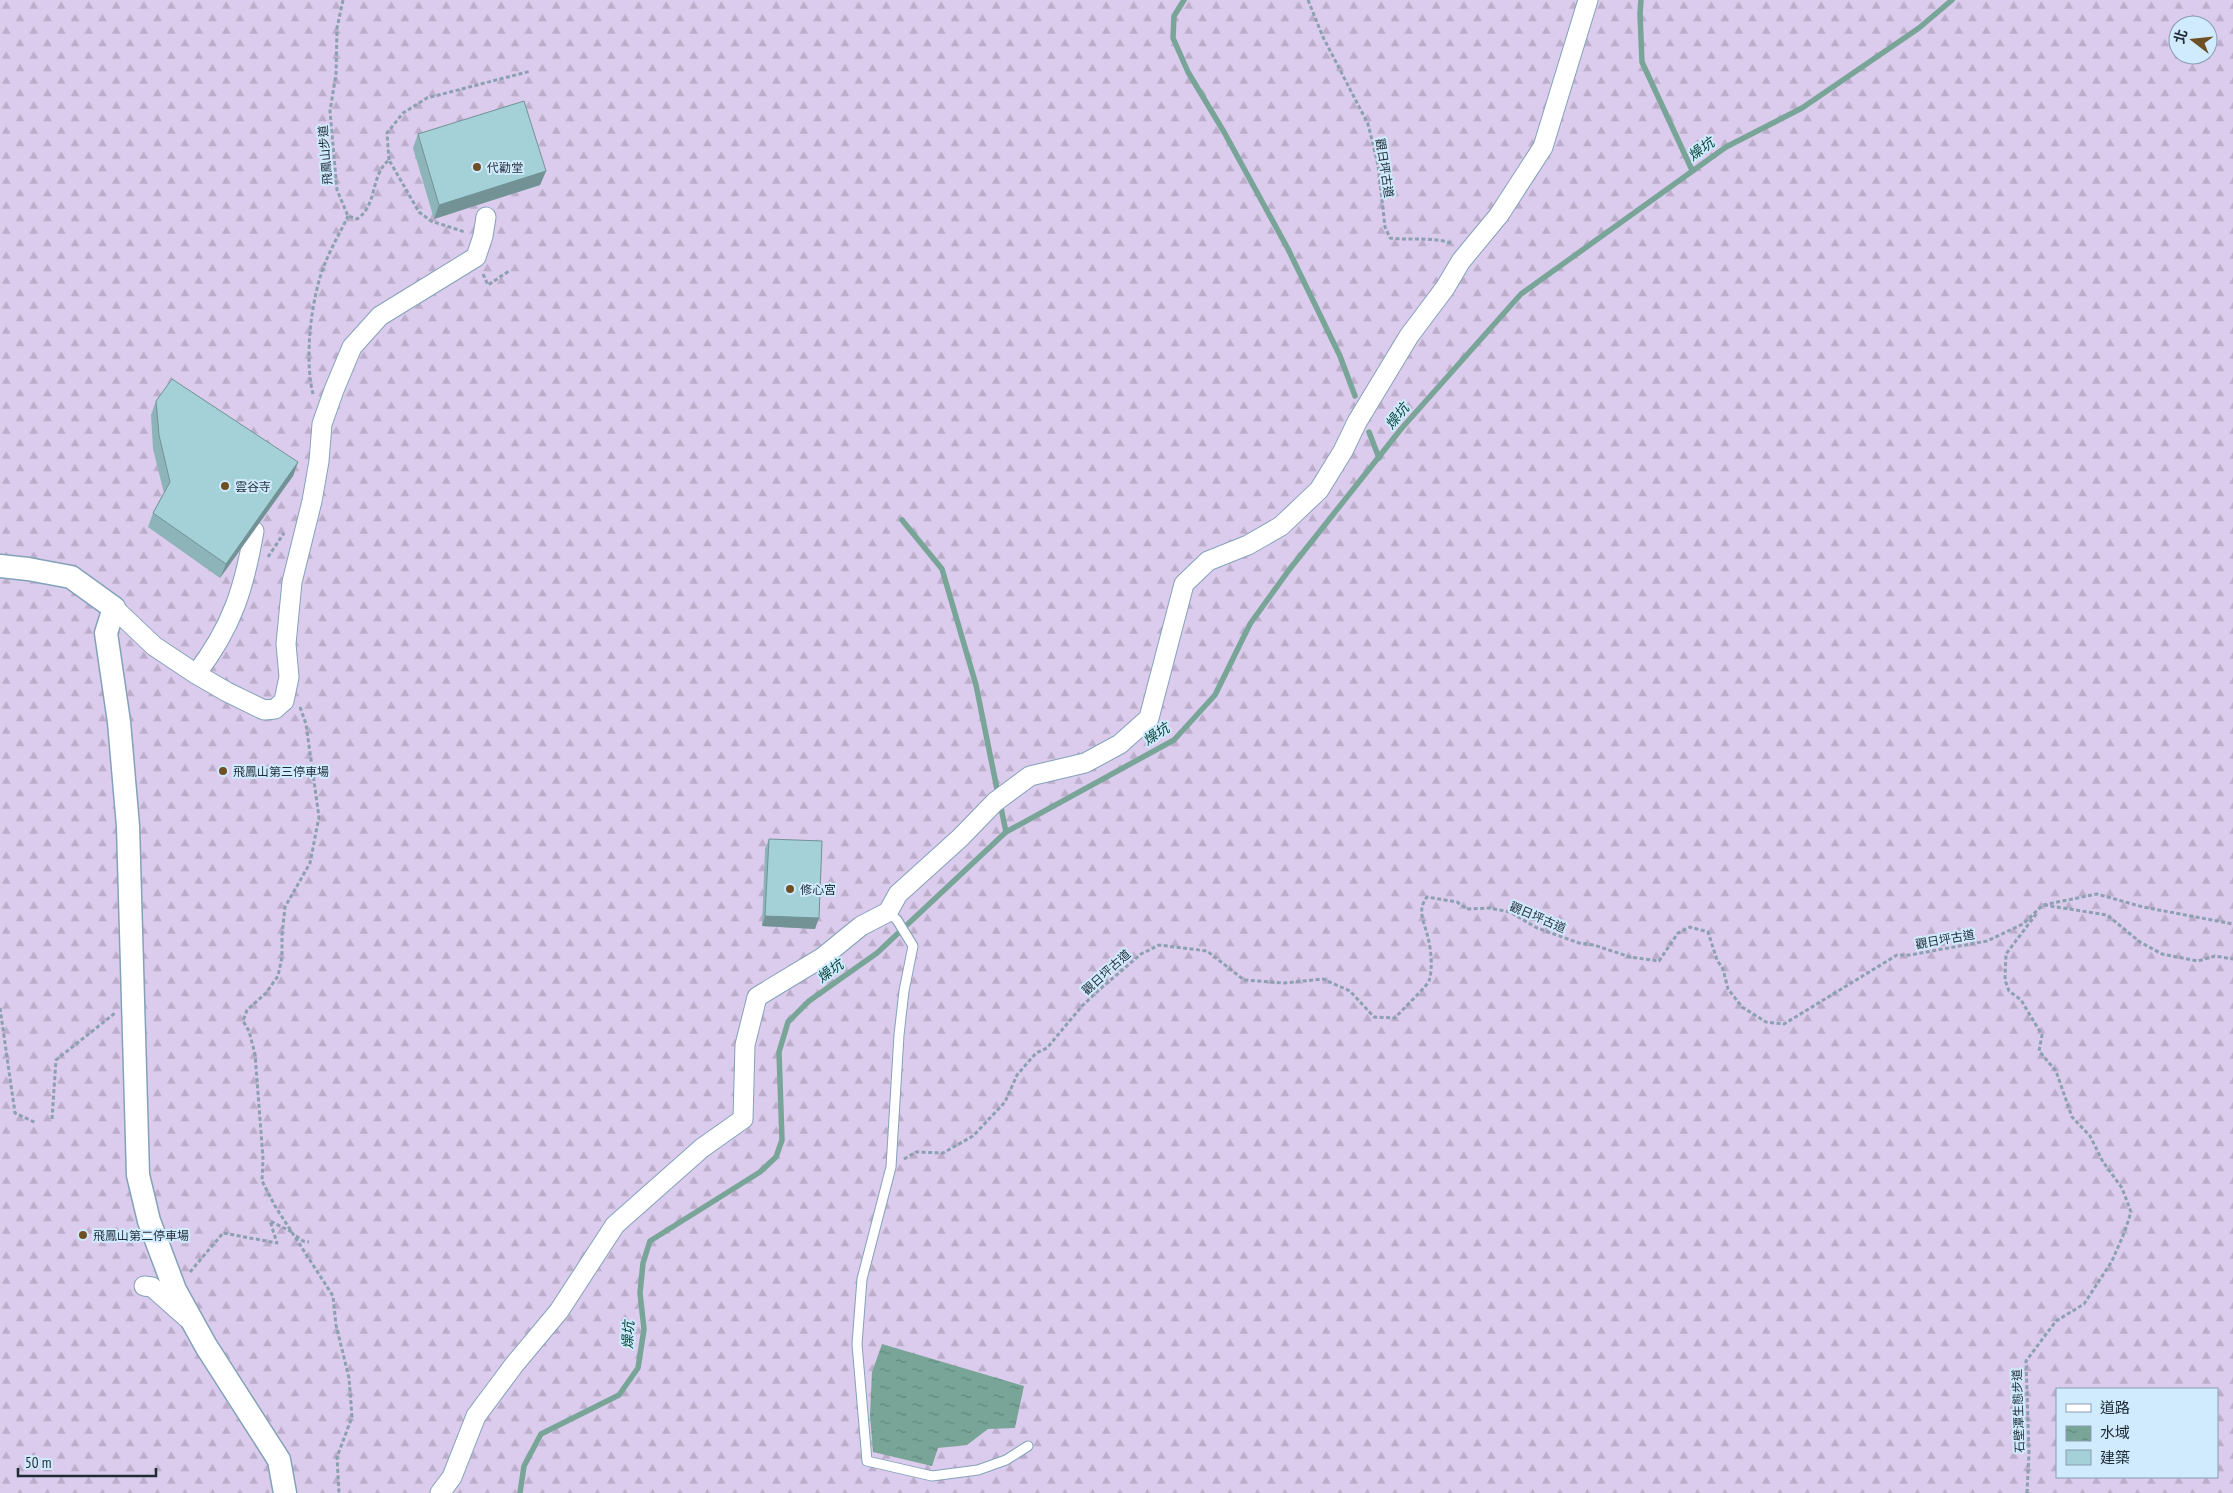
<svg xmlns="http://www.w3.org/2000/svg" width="2233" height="1493" font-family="'PT Sans Narrow','Noto Sans TC',sans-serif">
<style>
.forest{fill:url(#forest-firs);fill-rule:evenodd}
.water{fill:url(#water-ripples)}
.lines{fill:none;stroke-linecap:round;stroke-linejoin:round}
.stream{stroke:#78a597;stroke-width:5.5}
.service-casing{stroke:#83a2b9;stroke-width:11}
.minor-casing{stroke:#83a2b9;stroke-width:21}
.tertiary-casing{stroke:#83a2b9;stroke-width:25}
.path{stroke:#8ba0b0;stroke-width:3;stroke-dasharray:4 2.5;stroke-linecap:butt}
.service{stroke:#fff;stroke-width:9}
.minor{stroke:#fff;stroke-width:19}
.tertiary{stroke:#fff;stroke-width:22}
.wall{fill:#8cb4b9}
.shaded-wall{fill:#729296}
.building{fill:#a3d1d7;stroke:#729296}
.poi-dot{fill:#6e5024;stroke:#d0eafe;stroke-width:2}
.labels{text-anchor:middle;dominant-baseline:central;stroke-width:4;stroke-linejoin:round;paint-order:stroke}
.street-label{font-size:12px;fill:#1f2b35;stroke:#d0eafe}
.poi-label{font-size:12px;fill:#1f2b35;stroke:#d0eafe;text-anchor:start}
.water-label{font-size:14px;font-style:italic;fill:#004437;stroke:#d0eafe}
</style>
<defs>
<pattern id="forest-firs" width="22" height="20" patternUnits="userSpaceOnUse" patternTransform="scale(1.25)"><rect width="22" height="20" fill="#dbcbec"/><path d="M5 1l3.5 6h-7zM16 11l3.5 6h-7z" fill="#bcaecb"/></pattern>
<pattern id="water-ripples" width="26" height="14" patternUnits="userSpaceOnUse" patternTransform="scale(1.25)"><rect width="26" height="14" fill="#78a597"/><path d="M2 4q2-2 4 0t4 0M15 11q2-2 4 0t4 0" fill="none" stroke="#62877c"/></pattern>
</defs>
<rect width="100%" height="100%" fill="#d0eafe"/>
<!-- forest -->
<path class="forest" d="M 0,0 L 2233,0 L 2233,1493 L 0,1493 ZM 2178,25 L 2208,25 L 2208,55 L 2178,55 ZM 2057,1389 L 2217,1389 L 2217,1477 L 2057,1477 Z"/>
<!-- water -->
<path class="water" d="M 882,1344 L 1024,1386 L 1015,1428 L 988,1429 L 967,1445 L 938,1448 L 932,1466 L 873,1452 L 870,1415 L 872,1372 Z"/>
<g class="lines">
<!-- stream -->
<g class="stream">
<path d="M 1184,0 L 1174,16 L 1173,38 L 1188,72 L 1224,132 L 1288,249 L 1340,356 L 1355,396"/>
<path d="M 1641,0 L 1640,14 L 1642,62 L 1692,170"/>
<path d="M 1369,432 L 1379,458"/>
<path d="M 902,520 L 942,569 L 976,685 L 998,794"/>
<path d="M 1000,803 L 1006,832"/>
<path d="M 520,1493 L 524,1466 L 541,1434 L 619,1395 L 638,1368 L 644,1329 L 640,1293 L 643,1263 L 650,1241 L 760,1172 L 776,1157 L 782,1140 L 779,1052 L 788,1022 L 809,1001 L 877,953 L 1006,832 L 1174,740 L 1215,695 L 1250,624 L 1289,570 L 1401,429 L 1521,294 L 1726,147 L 1802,108 L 1919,28 L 1952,0"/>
</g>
<!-- service casing -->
<g class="service-casing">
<path id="service" d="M 888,912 L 897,920 L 913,946 L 904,991 L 899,1035 L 891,1167 L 862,1279 L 857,1344 L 867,1461 L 932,1476 L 978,1470 L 1006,1460 L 1028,1446"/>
</g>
<!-- minor casing -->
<g class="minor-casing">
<g id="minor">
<path d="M 114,608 L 154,646 L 196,674 L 227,692 L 264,710 L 275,709 L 284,701 L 289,677 L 286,644 L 292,582 L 312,501 L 319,461 L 322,424 L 334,390 L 352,347 L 380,316 L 476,257 L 483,236 L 486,217"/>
<path d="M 196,674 C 232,627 244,589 254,531"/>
<path d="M 144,1286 L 152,1287 L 187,1318"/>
<path d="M 440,1493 L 452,1477 L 476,1416 L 514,1365 L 559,1311 L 615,1225 L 702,1148 L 743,1119 L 745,1045 L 757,997 L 823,957 L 861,926 L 888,912 L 898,894 L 960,838 L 995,802 L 1030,776 L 1085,763 L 1120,744 L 1149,718 L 1184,584 L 1208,561 L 1248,545 L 1281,526 L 1319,490 L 1343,451 L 1357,422 L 1409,336 L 1445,288 L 1461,261 L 1499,215 L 1543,147 L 1588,0"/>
</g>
</g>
<!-- tertiary casing -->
<g class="tertiary-casing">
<path id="tertiary" d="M 0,566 L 28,569 L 71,577 L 114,608 L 106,633 L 119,722 L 128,826 L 138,1175 L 149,1221 L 175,1290 L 206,1346 L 279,1460 L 285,1493"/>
</g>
<!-- path -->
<g class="path">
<path d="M 343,0 L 337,28 L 336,74 L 330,111 L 337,190 L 348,216 L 357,219 C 378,205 370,175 389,160 L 419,212 L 431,221 L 465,232"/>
<path d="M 1308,0 L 1323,37 L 1368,124 L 1378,165 L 1385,227 L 1390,238 C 1412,241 1434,236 1453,244"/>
<path d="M 389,160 L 387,133 L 403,113 L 427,98 L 531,71"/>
<path d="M 483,274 L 488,285 L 509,271"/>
<path d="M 313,394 C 304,359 311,295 326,261 C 332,246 341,231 348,216"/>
<path d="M 268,557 L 284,533"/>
<path d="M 300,707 L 306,724 L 319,817 L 310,863 L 285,907 L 282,935 L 282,957 L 278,976 L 266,993 L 247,1010 L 243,1021 L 249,1031 L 255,1054 L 263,1158 L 262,1181 L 275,1206 L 333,1296 L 336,1325 L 349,1378 L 352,1417 L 337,1457 L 339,1493"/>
<path d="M 2044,905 L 2107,915 L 2140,942 L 2162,954 L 2198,961 L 2215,956 L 2233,959"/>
<path d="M 0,1008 L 15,1113 L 36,1123"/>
<path d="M 52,1119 L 56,1060 L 115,1013"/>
<path d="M 904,1159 L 916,1152 L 943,1153 L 973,1136 L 1005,1102 L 1017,1075 L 1036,1053 L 1047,1048 L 1082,1006 L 1099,990 L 1141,954 L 1159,945 L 1207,951 L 1244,980 L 1284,983 L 1323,979 L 1350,991 L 1374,1017 L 1395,1018 C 1401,1011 1428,985 1429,981 C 1433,969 1431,949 1428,938 C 1425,923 1416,911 1427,897 L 1457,902 L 1467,909 L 1489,908 L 1510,912 L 1537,928 L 1579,943 L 1594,945 L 1630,957 L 1659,961 L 1678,933 L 1690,927 L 1708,932 L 1717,960 L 1723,969 L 1728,989 L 1742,1007 L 1766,1022 L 1784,1024 L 1897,955 L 1910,955 L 1987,941 L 2023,924 L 2043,905 L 2097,894 L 2143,907 L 2233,924"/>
<path d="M 296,1236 L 303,1241 L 309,1242"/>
<path d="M 190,1272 L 223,1233 L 277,1243 L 270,1221 L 292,1232"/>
<path d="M 2027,1493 L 2029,1453 L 2026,1361 L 2056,1321 L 2084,1304 L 2112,1261 L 2125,1231 L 2131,1212 L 2122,1188 L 2103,1162 L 2090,1136 L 2072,1117 L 2056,1071 L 2039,1051 L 2042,1035 L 2021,1000 L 2009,991 L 2005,980 L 2006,954 L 2037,913"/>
</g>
<!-- service -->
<use href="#service" class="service"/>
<!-- minor -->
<use href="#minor" class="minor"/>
<!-- tertiary -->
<use href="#tertiary" class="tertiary"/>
</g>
<!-- wall -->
<g class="wall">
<path d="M 418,134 L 546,171 L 540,185 L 434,219 L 413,148 Z"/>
<path d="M 156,401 L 298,462 L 293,476 L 220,578 L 148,527 L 153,513 L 164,493 L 153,449 L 151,415 Z"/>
<path d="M 769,839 L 815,929 L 762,926 L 765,849 Z"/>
</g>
<!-- shaded-wall -->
<g class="shaded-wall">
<path d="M 546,171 L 540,185 L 434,219 L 439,205 Z"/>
<path d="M 298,462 L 293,476 L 220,578 L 226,564 Z"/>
<path d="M 765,916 L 819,918 L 815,929 L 762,926 Z"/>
</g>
<!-- building -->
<g class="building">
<path d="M 524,101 L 546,171 L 439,205 L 418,134 Z"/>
<path d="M 172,379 L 298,462 L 226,564 L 153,513 L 170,482 L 159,435 L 156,401 Z"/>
<path d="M 769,839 L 822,841 L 819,918 L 765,916 Z"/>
</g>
<!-- markers -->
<g class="poi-dot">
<circle cx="477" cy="167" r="5"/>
<circle cx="225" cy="486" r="5"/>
<circle cx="223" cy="771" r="5"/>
<circle cx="790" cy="889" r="5"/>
<circle cx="83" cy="1235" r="5"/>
</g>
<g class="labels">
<!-- street labels -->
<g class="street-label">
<text transform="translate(325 155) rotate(-95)">飛鳳山步道</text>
<text transform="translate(1385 168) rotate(81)">觀日坪古道</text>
<text transform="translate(1538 917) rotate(23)">觀日坪古道</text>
<text transform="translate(1945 939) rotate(-10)">觀日坪古道</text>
<text transform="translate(1106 972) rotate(-42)">觀日坪古道</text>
<text transform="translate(2018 1411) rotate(-92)">石壁潭生態步道</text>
</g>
<!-- poi labels -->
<g class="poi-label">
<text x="487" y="167">代勸堂</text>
<text x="235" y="486">雲谷寺</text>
<text x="233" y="771">飛鳳山第三停車場</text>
<text x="800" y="889">修心宮</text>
<text x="93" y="1235">飛鳳山第二停車場</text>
</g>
<!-- water labels -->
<g class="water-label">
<text transform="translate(1701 149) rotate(-36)">燥坑</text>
<text transform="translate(1397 416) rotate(-50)">燥坑</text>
<text transform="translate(1156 734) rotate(-33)">燥坑</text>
<text transform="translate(830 971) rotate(-36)">燥坑</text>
<text transform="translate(628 1335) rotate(-87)">燥坑</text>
</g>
</g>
<!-- legend -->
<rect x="2056" y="1388" width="162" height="90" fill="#d0eafe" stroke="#899eae"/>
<rect x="2066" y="1404" width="25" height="8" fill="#ffffff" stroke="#899eae"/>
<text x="2100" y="1413" font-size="15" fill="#1f2b35">道路</text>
<rect x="2066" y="1426" width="25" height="15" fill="url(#water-ripples)" stroke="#899eae"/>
<text x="2100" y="1438" font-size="15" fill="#1f2b35">水域</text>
<rect x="2066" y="1450" width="25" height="15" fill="#a3d1d7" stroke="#899eae"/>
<text x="2100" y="1463" font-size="15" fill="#1f2b35">建築</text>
<!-- north arrow -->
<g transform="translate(2193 40) rotate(286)"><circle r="24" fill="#d0eafe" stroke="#899eae"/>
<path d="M0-4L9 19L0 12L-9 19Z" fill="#6e5024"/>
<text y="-8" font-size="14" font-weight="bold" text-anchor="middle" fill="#1f2b35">北</text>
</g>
<!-- scale -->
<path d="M18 1468v8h138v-8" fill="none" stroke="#1f2b35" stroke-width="2.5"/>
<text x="25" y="1468" font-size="15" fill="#1f2b35" stroke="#d0eafe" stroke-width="4" paint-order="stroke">50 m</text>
</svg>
